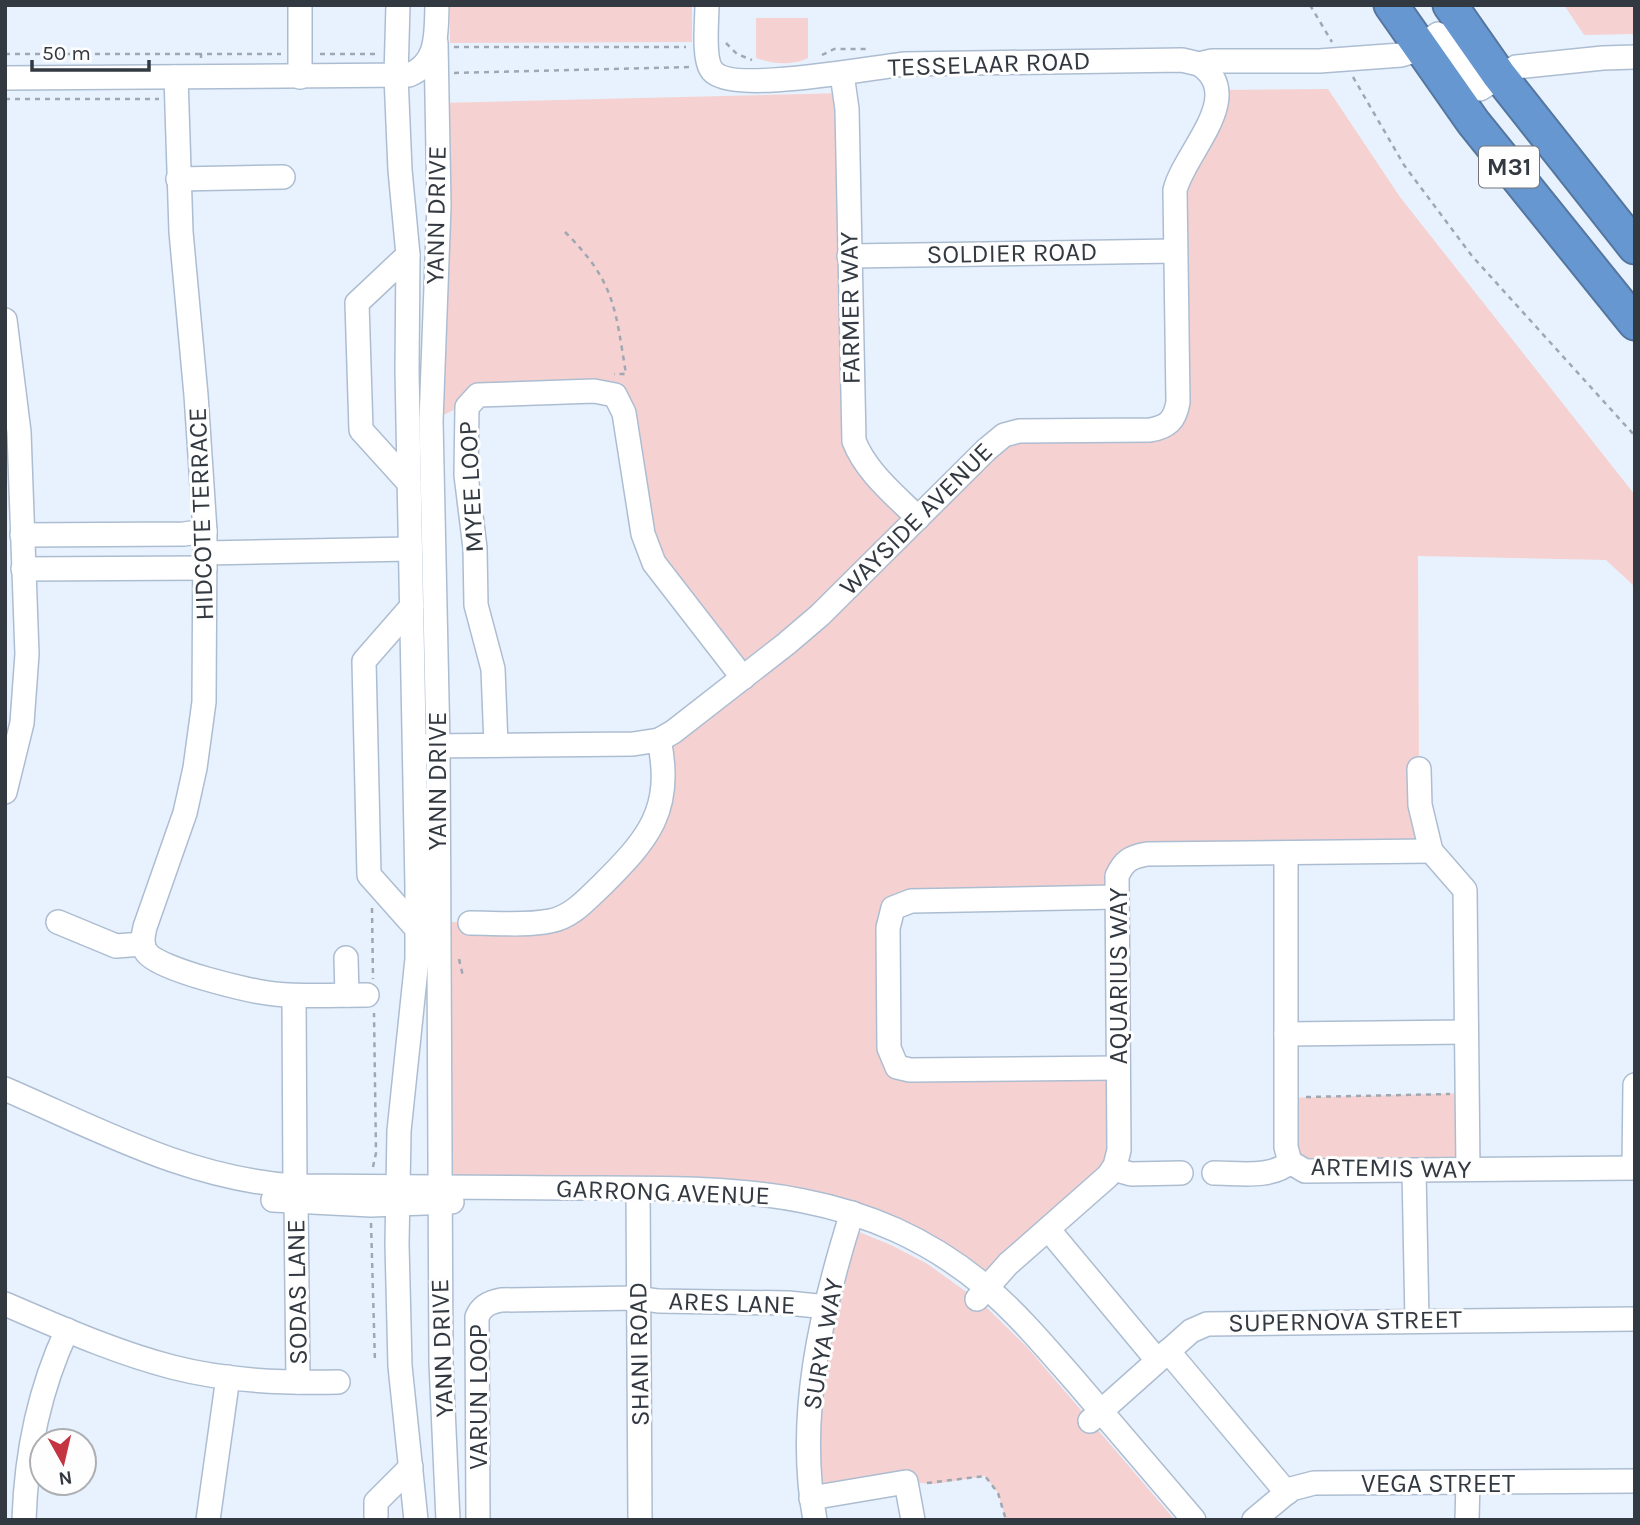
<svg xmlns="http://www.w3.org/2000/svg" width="1640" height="1525" font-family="Karla,sans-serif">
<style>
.green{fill:#f5d2d1}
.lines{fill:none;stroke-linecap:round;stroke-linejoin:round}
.minor-casing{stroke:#adbdd1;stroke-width:26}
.highway-casing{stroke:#54769f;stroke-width:37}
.path{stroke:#9fa7b2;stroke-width:2.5;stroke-dasharray:5 5;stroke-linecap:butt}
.minor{stroke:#fff;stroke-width:23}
.highway{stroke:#6697d1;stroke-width:33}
.labels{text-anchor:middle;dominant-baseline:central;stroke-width:6;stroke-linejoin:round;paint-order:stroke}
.shield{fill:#fefefe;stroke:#70747a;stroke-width:2}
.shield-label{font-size:24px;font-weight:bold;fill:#333941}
.street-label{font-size:26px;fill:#333941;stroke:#fefefe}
</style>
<rect width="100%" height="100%" fill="#e8f2fe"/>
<!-- green -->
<g class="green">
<path d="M 450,5 L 692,5 L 692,42 L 450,43 Z"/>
<path d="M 1564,5 L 1635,5 L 1635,34 L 1584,35 Z"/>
<path d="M 756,18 L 808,18 L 808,58 C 792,66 772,64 756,58 Z"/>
<path d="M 1328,89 L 1400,197 L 1635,495 L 1635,587 L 1606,560 L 1418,556 L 1419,769 L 1431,851 L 1133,856 L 1117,897 L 893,908 L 897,1067 L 1118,1068 L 1119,1150 L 987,1288 L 815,1202 L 440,1187 L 437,921 L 470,923 L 551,921 L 646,836 L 659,740 L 743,678 L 662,574 L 620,402 L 489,393 L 431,421 L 438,103 L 845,93 L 852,432 L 918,518 L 997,439 L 1167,425 L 1175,203 L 1218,90 Z"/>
<path d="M 1467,1093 L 1468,1169 L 1295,1166 L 1286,1098 Z"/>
<path d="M 847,1227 L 891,1245 L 926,1263 L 982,1303 L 1027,1347 L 1175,1520 L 1006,1520 L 998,1493 L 985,1476 L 935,1484 L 906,1482 L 811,1498 L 809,1462 Z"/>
</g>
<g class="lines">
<!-- minor casing -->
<g class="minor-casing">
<g id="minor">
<path d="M 300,5 L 300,77"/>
<path d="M 398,5 L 396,76 L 400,170 L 408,255 L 407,370 L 417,887 L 417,959 L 399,1131 L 397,1244 L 400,1366 L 416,1520"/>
<path d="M 707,5 C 707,21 703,56 711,69 C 727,96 873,67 905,64 L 1182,60 L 1199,64 L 1212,61 L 1319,61 L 1401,55 L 1411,52 L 1438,34 L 1480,89 L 1516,67 L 1603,58 L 1635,57"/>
<path d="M 436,43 L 439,206 L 431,421 L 438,745 L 441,1363 L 448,1520"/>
<path d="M 842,74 L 847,109 L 854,441 C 866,472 895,495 918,518"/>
<path d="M 176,77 L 181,232 L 196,395 L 205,531 L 204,702 L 195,768 L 185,813 L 145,927 C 143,936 141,945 147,953 C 160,970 252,992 275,994 C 305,997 336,995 367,995"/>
<path d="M 5,78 L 409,75 C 439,63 436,33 437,5"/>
<path d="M 178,179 L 283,177"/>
<path d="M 408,255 L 357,303 L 361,430 L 409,483"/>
<path d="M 849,256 L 1175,251"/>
<path d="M 5,320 L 19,432 L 27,654 L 22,723 L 5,792"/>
<path d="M 22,535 L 184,534 L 205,531"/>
<path d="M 205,553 L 410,549"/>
<path d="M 23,569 L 205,568"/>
<path d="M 412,606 L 364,661 L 369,875 L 417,929"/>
<path d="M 496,745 L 493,669 L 476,605 L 475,548 L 466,475 L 467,407 L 478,395 L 594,391 L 615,395 L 624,413 L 643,534 L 654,563 L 743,678"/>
<path d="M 424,746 L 633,744 L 659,740 L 673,732 L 786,644 L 820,615 L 986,450 L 1004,435 L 1019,431 L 1150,430 C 1168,427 1175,420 1178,402 L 1175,190 C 1185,151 1247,96 1199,64"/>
<path d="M 1419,769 L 1420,805 L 1431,851 L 1465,890 L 1468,1169"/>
<path d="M 1286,853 L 1286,1147 L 1290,1162 L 1305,1171 L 1635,1168"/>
<path d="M 1117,897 L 911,901 L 893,908 L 888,928 L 889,1048 L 897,1067 L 910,1070 L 1118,1068"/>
<path d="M 58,922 L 116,946 L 143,944"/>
<path d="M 470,923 C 496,923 525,926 550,921 C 572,917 587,899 602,885 C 648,839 674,810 659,740"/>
<path d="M 346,958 L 347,995"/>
<path d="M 294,996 L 295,1186"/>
<path d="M 1286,1034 L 1466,1032"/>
<path d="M 5,1089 C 102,1131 189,1179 295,1186 C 385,1187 475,1188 565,1188 C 721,1189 858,1180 986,1287 C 1020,1316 1048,1350 1077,1383 C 1116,1428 1155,1474 1194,1520"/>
<path d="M 1634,1167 L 1635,1085"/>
<path d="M 1113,1169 L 1131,1174 L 1181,1173"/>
<path d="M 1414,1171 L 1417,1321"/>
<path d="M 1214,1173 C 1238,1173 1271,1179 1290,1162"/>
<path d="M 638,1189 L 640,1520"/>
<path d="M 273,1200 L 371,1205 L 452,1202"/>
<path d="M 296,1202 L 298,1382"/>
<path d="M 1048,1229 L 1157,1360"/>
<path d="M 977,1299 L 1008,1264 L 1108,1176 L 1115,1166 L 1119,1150 L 1117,876 C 1124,861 1130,857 1147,854 L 1431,851"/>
<path d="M 5,1304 C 59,1327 114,1352 172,1367 C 226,1381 282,1383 338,1382"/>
<path d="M 1168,1351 L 1287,1493"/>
<path d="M 1090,1421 L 1191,1331 L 1207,1324 L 1635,1319"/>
<path d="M 811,1498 L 906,1482 L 913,1520"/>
<path d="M 24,1520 C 26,1454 39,1390 67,1330"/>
<path d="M 208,1520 L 228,1377"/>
<path d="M 376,1520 L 376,1502 L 411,1467"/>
<path d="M 478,1520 L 477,1317 C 481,1306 490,1302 501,1300 L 638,1298 L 658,1301 L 788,1303 L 827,1307"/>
<path d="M 815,1520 C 796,1417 821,1311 852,1213"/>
<path d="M 1254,1520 L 1291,1489 L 1314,1483 L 1635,1481"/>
<path d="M 1467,1520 L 1468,1482"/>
</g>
</g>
<!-- highway casing -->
<g class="highway-casing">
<g id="highway">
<path d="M 1391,5 L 1473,122 L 1635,323"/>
<path d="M 1450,5 L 1499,75 L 1635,247"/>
</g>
</g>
<!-- path -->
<g class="path">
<path d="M 1310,5 L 1332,42"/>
<path d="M 726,43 L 737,54 L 752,60"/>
<path d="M 454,47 L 686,47"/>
<path d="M 5,54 L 201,54"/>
<path d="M 320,54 L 379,54"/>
<path d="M 822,55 L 834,49 L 866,49"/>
<path d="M 201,58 L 201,54 L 281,54"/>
<path d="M 454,73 L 689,67"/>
<path d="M 1353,77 L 1404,165 L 1472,256 L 1635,436"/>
<path d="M 5,99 L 159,99"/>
<path d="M 565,232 C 615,282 615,307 626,374 L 614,374"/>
<path d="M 372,908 L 373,979"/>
<path d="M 459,959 L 463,976"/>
<path d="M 1306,1097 L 1450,1094"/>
<path d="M 373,1167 L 376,1153 L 374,1013"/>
<path d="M 371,1223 L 375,1363"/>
<path d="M 927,1483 L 985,1476 L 998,1493 L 1006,1520"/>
</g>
<!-- minor -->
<use href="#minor" class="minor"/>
<!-- highway -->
<use href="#highway" class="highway"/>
</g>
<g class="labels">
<!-- shield labels -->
<rect class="shield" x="1479" y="146.5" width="60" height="41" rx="5"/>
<g class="shield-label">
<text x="1509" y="167">M31</text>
</g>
<!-- street labels -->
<g class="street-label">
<text transform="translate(989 64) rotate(-2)">TESSELAAR ROAD</text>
<text transform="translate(436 215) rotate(-89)">YANN DRIVE</text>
<text transform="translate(1012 253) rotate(-1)">SOLDIER ROAD</text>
<text transform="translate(850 308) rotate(-91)">FARMER WAY</text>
<text transform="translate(471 487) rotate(-93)">MYEE LOOP</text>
<text transform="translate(201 514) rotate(-92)">HIDCOTE TERRACE</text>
<text transform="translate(916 519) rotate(-45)">WAYSIDE AVENUE</text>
<text transform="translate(437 781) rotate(-90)">YANN DRIVE</text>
<text transform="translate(1118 976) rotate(-90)">AQUARIUS WAY</text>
<text transform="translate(1391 1168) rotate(1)">ARTEMIS WAY</text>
<text transform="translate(663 1192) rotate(2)">GARRONG AVENUE</text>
<text transform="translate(297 1292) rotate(-91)">SODAS LANE</text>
<text transform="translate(732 1303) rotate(2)">ARES LANE</text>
<text transform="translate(1345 1321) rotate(-1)">SUPERNOVA STREET</text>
<text transform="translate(823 1344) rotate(-80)">SURYA WAY</text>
<text transform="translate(442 1348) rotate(-92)">YANN DRIVE</text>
<text transform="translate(639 1354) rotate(-91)">SHANI ROAD</text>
<text transform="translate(478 1397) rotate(-90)">VARUN LOOP</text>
<text x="1438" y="1483">VEGA STREET</text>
</g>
</g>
<!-- border -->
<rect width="1640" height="1525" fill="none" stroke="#333941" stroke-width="14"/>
<!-- north arrow -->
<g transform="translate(63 1462) rotate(172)"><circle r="33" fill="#fefefe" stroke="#adafb2" stroke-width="2"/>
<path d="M0-5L12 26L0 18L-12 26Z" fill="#c43441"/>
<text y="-10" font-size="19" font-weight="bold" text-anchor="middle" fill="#333941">N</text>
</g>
<!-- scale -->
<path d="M32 60v10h117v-10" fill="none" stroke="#333941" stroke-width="3.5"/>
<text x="42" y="60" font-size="21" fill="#333941" stroke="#fefefe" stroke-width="5" paint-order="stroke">50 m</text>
</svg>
